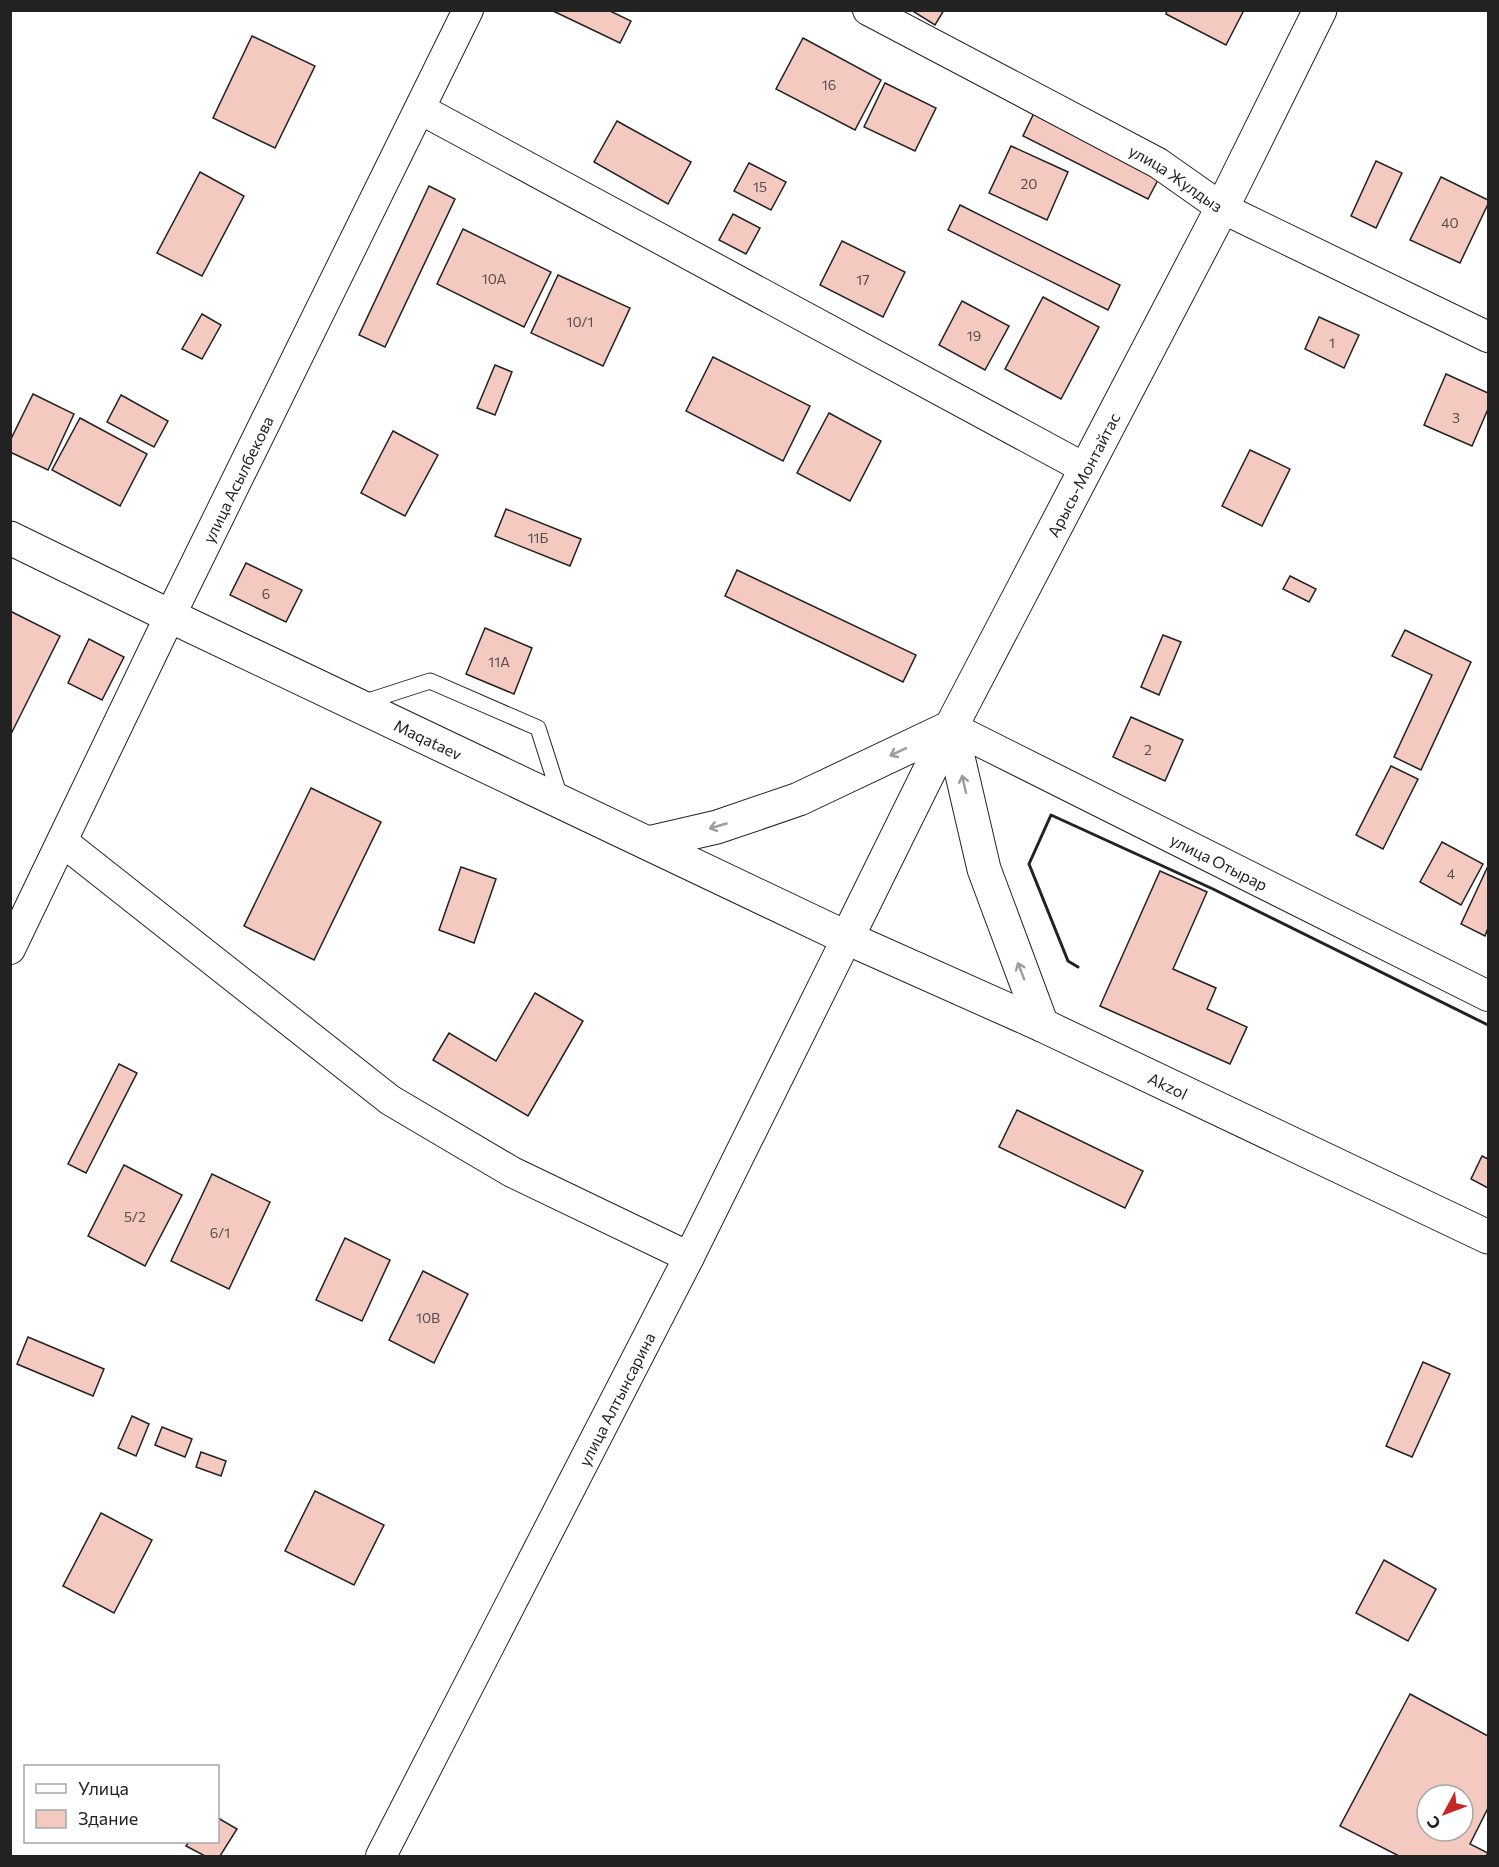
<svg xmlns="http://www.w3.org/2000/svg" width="1499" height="1867" font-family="Commissioner,sans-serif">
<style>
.building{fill:#f3c9c0;stroke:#222;stroke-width:1.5;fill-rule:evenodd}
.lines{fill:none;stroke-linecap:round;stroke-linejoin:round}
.service-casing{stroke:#222;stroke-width:17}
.minor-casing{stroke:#222;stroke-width:32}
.secondary-casing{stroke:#222;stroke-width:35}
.service{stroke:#fff;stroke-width:15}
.minor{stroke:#fff;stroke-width:30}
.secondary{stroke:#fff;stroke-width:33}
.wall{stroke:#222;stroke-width:3}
.oneway{stroke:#9c9c9c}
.labels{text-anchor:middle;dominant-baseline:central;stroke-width:4.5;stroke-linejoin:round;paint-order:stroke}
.number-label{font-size:14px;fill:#564c4a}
.street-label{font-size:16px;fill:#222;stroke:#fff}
</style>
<rect width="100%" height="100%" fill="#fff"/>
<!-- building -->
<g class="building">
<path d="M 551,10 L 608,10 L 631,21 L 620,43 Z"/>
<path d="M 911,10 L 944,10 L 935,25 Z"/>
<path d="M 1167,10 L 1244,10 L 1226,45 L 1166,14 Z"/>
<path d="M 252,36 L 315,66 L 275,148 L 213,118 Z"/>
<path d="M 803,38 L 881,80 L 855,130 L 776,89 Z"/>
<path d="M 885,83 L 936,108 L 915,151 L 864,127 Z"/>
<path d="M 1034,113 L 1160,176 L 1148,199 L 1023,136 Z"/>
<path d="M 617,121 L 691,162 L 668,204 L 594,162 Z"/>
<path d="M 1011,146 L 1068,172 L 1047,220 L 989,193 Z"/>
<path d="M 1376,161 L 1402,173 L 1376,228 L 1351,216 Z"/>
<path d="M 749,163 L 786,182 L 771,210 L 734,191 Z"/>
<path d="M 200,172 L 244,196 L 202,276 L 157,253 Z"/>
<path d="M 1441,177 L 1488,200 L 1488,204 L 1460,263 L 1410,240 Z"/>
<path d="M 429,186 L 455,199 L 385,347 L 359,335 Z"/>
<path d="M 960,205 L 1120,285 L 1108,310 L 948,230 Z"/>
<path d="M 733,214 L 760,228 L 746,254 L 719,240 Z"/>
<path d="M 463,229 L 551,272 L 524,327 L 437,284 Z"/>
<path d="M 842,241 L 905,272 L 883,317 L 820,285 Z"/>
<path d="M 558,275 L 630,308 L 603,366 L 531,333 Z"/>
<path d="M 1043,297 L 1099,327 L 1061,399 L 1005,369 Z"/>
<path d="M 962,301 L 1009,326 L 985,370 L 939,345 Z"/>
<path d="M 202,314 L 221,325 L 202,359 L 182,349 Z"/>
<path d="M 1319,317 L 1359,335 L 1344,368 L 1305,349 Z"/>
<path d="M 713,357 L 810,406 L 783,461 L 686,411 Z"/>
<path d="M 495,365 L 512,372 L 495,415 L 477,408 Z"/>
<path d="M 1446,374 L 1488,393 L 1488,409 L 1472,446 L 1424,425 Z"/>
<path d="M 33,394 L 74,414 L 48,470 L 10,452 L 10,441 Z"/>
<path d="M 121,395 L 168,421 L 154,447 L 107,422 Z"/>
<path d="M 829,413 L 881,441 L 850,501 L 797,473 Z"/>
<path d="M 80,418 L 147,454 L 120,506 L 52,470 Z"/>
<path d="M 393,431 L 438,455 L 405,516 L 361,493 Z"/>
<path d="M 1250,450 L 1290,469 L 1262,526 L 1222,506 Z"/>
<path d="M 506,509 L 581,539 L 570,566 L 495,536 Z"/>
<path d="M 246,563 L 302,590 L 286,622 L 230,595 Z"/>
<path d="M 737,570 L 916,655 L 903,682 L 725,596 Z"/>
<path d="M 1290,576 L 1316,589 L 1309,602 L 1283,589 Z"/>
<path d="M 10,611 L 60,636 L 10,736 Z"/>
<path d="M 485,628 L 532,648 L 514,694 L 466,674 Z"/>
<path d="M 1405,630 L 1471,662 L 1421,770 L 1394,757 L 1432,675 L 1392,656 Z"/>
<path d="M 1163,635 L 1181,642 L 1159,695 L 1141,687 Z"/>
<path d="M 89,639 L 124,657 L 102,700 L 68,683 Z"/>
<path d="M 1131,717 L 1183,740 L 1165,781 L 1113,757 Z"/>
<path d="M 1391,766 L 1418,779 L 1383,849 L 1356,835 Z"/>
<path d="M 311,788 L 381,822 L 314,960 L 244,926 Z"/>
<path d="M 1442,842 L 1483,864 L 1461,905 L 1420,882 Z"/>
<path d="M 1488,866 L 1488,928 L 1485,936 L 1461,924 Z"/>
<path d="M 461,867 L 496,879 L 474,943 L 439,930 Z"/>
<path d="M 1160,871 L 1207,892 L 1173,969 L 1216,988 L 1207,1009 L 1247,1027 L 1230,1064 L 1100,1006 Z"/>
<path d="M 535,993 L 583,1021 L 528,1116 L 433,1060 L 449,1033 L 496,1061 Z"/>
<path d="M 119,1064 L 137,1073 L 86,1173 L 68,1164 Z"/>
<path d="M 1017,1110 L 1143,1171 L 1125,1208 L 999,1147 Z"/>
<path d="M 1482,1156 L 1488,1159 L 1488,1188 L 1471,1179 Z"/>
<path d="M 124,1165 L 182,1195 L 145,1266 L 88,1236 Z"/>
<path d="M 212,1174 L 270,1202 L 229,1289 L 171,1261 Z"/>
<path d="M 345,1238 L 390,1260 L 362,1321 L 316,1300 Z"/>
<path d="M 423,1271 L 468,1294 L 434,1363 L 389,1340 Z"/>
<path d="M 28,1337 L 104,1369 L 93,1396 L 17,1364 Z"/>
<path d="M 1423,1362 L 1450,1374 L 1412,1457 L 1386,1446 Z"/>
<path d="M 132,1416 L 149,1424 L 136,1456 L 118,1448 Z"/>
<path d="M 162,1427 L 192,1439 L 185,1457 L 155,1445 Z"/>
<path d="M 201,1452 L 226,1461 L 221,1476 L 196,1467 Z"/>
<path d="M 315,1491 L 384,1525 L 354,1585 L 285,1551 Z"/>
<path d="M 101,1513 L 152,1540 L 114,1613 L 63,1586 Z"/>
<path d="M 1384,1560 L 1436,1589 L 1408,1641 L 1356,1613 Z"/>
<path d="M 1410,1694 L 1488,1736 L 1488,1808 L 1470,1844 L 1488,1853 L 1486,1856 L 1399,1856 L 1340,1826 ZM 1427,1795 L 1463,1795 L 1463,1831 L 1427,1831 Z"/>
<path d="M 218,1818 L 237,1829 L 220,1856 L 205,1856 L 186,1846 L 189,1842 L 218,1842 Z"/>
</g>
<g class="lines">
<!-- service casing -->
<g class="service-casing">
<path id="service" d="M 362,703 L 430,681 L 538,728 L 561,800"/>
</g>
<!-- minor casing -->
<g class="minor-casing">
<g id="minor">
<path id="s1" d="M 868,10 L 1158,163 L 1222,208 L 1488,337"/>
<path d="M 420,109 L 1086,469"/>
<path id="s2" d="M 951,727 L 1488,996"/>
<path d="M 63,842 L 390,1100 L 512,1172 L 689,1257"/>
<path id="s3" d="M 10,949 L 170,616 L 468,10"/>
<path id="s4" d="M 381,1856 L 689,1257 L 847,938"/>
</g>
</g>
<!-- secondary casing -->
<g class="secondary-casing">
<g id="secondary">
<path id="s5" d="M 10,538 L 170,616 L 847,938 L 1042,1025 L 1488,1237"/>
<path d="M 648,843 L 717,827 L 799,799 L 951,727 L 984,869 L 1042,1025"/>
<path id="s6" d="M 847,938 L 951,727 L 1222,208 L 1320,10"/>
</g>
</g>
<!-- service -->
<use href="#service" class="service"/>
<!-- minor -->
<use href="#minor" class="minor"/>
<!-- secondary -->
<use href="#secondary" class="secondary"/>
<!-- wall -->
<path class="wall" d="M 1078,967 L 1068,961 L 1029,864 L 1051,815 L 1213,889 L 1488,1025"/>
</g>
<!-- one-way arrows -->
<defs><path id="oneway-shaft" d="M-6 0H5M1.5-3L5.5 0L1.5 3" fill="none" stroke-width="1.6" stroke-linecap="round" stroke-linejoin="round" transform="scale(1.5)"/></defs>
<g class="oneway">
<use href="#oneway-shaft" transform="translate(898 752) rotate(155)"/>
<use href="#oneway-shaft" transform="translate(964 784) rotate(-103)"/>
<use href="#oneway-shaft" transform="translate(718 826) rotate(164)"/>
<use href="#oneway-shaft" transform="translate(1021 971) rotate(-111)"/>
</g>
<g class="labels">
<!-- number labels -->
<g class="number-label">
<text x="829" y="84">16</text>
<text x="1029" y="183">20</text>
<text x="760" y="186">15</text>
<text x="1450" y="222">40</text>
<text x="494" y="278">10А</text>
<text x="863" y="279">17</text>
<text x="580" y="321">10/1</text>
<text x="974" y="335">19</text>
<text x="1332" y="342">1</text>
<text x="1456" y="417">3</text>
<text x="538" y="537">11Б</text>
<text x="266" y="593">6</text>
<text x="499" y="661">11А</text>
<text x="1148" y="749">2</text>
<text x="1451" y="873">4</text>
<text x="135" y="1216">5/2</text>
<text x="220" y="1232">6/1</text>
<text x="428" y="1317">10В</text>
</g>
<!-- street labels -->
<g class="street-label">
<text stroke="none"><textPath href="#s1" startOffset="351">улица Жулдыз</textPath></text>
<text stroke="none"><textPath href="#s6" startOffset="520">Арысь-Монтайтас</textPath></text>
<text stroke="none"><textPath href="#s3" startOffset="522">улица Асылбекова</textPath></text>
<text stroke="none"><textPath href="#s5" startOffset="464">Maqataev</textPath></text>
<text stroke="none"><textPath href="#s2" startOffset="300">улица Отырар</textPath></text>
<text stroke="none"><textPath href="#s5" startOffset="1281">Akzol</textPath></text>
<text stroke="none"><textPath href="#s4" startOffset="514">улица Алтынсарина</textPath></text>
</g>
</g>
<!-- border -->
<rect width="1499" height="1867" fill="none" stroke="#222222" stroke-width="24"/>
<!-- legend -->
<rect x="24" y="1765" width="195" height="78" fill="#ffffff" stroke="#a7a7a7" stroke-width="1.5"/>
<rect x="36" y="1784" width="30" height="9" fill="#ffffff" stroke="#a7a7a7" stroke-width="1.5"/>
<text x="78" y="1795" font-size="18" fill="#222222">Улица</text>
<rect x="36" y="1810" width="30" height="18" fill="#f3c9c0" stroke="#a7a7a7" stroke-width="1.5"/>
<text x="78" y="1825" font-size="18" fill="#222222">Здание</text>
<!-- north arrow -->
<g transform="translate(1445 1813) rotate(229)"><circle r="28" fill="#ffffff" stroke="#a7a7a7" stroke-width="1.5"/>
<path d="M0-4.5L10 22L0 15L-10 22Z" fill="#c62828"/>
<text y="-9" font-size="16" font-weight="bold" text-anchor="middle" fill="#222222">С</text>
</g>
</svg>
